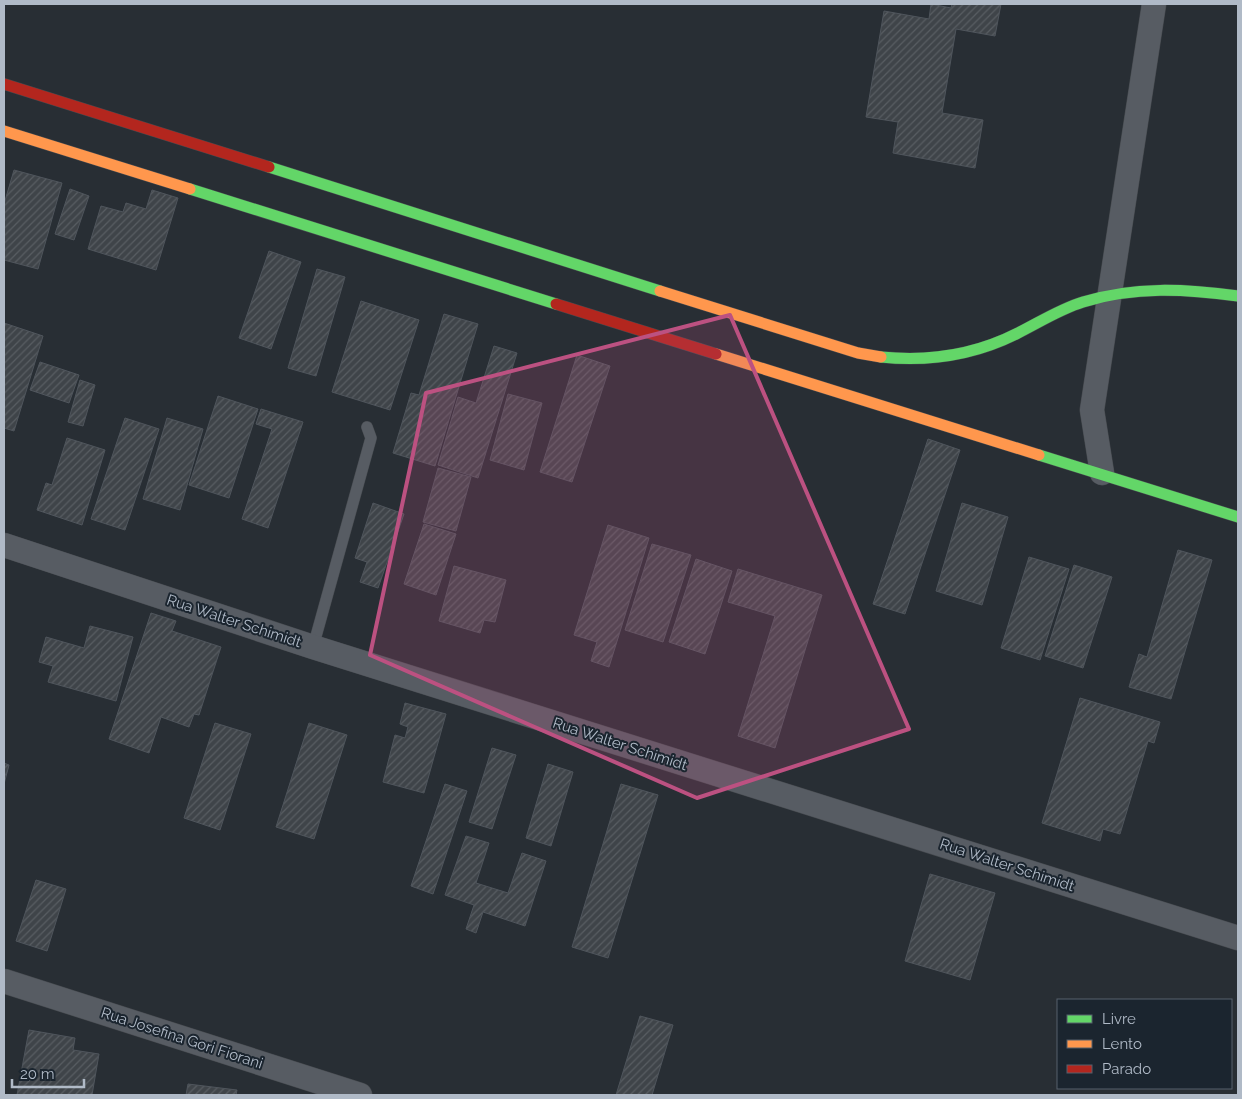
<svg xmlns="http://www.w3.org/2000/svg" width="1242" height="1099" font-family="Raleway,sans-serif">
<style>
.building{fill:url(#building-hatch);stroke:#4f555c}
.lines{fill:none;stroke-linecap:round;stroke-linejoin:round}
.lane-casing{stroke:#464a4f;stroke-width:12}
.street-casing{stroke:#464a4f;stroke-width:25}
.fast-casing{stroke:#464a4f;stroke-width:12}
.slow-casing{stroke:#464a4f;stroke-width:12}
.jam-casing{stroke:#464a4f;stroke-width:12}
.lane{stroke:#575c63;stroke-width:11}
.street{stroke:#575c63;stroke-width:24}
.fast{stroke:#63d668;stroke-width:11}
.slow{stroke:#ff974d;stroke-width:11}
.jam{stroke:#b3261e;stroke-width:11}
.marked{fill:#bc5181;fill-opacity:0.2;stroke:#bc5181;stroke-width:4;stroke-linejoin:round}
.labels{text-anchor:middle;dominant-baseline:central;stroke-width:4;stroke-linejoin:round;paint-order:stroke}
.street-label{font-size:15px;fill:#b0bac7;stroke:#1b252f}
</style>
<defs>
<pattern id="building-hatch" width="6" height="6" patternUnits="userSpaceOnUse" patternTransform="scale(1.25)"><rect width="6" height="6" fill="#3f4449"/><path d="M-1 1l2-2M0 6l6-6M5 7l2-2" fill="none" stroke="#585d62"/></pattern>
</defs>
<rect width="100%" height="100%" fill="#282e34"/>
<!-- building -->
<g class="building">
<path d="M 931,4 L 951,8 L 952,4 L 1001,4 L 995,36 L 956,29 L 942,113 L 983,120 L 975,168 L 893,153 L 898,122 L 866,117 L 884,11 L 929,19 Z"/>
<path d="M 14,170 L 62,183 L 38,269 L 4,260 L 4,204 Z"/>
<path d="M 70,189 L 89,196 L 74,240 L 55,234 Z"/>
<path d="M 152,190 L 178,198 L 156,270 L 88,249 L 101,206 L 123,212 L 126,203 L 146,209 Z"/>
<path d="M 269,251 L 301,262 L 271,349 L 239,338 Z"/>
<path d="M 317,269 L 345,277 L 316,376 L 288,368 Z"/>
<path d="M 361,301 L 419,320 L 390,410 L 332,392 Z"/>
<path d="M 444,314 L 478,324 L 435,466 L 393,453 L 411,393 L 419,395 Z"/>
<path d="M 4,323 L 43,336 L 14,431 L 4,428 Z"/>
<path d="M 494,346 L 517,353 L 478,478 L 438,465 L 458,397 L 476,403 Z"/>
<path d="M 577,355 L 610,366 L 572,482 L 540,472 Z"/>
<path d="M 40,362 L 79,375 L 69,403 L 30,390 Z"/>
<path d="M 80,380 L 95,385 L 83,426 L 68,422 Z"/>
<path d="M 508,394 L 542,403 L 524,470 L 490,460 Z"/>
<path d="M 218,396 L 258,409 L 229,498 L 189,485 Z"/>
<path d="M 261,409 L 303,422 L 268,528 L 242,519 L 272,429 L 256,424 Z"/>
<path d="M 125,418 L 159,429 L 125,530 L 91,519 Z"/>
<path d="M 167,418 L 203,429 L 180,510 L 143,499 Z"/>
<path d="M 67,438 L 105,450 L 82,525 L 37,510 L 46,483 L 52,485 Z"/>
<path d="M 928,439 L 960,450 L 905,614 L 873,604 Z"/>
<path d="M 438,468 L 471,477 L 456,531 L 423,522 Z"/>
<path d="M 373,503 L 404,514 L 378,588 L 360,582 L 367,562 L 355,558 Z"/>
<path d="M 962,503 L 1008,517 L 982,605 L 936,591 Z"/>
<path d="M 424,524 L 456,534 L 436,595 L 404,584 Z"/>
<path d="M 608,525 L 649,538 L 609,667 L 591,661 L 597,642 L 574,635 Z"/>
<path d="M 652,544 L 691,555 L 663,642 L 625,630 Z"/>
<path d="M 1178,550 L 1212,560 L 1171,699 L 1129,687 L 1139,654 L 1147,657 Z"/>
<path d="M 1029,557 L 1069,569 L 1040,660 L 1001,648 Z"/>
<path d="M 696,559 L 732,571 L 705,654 L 669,642 Z"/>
<path d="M 1074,565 L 1112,577 L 1083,668 L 1045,656 Z"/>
<path d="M 454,566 L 506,580 L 495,622 L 484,620 L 480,633 L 439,621 Z"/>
<path d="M 738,569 L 822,595 L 775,748 L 738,736 L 775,616 L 728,602 Z"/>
<path d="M 151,613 L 176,621 L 172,631 L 221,647 L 199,715 L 194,714 L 189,727 L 161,717 L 149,753 L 109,739 Z"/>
<path d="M 90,626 L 133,637 L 116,701 L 48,682 L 53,666 L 39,662 L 46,637 L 84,648 Z"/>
<path d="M 1080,698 L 1160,722 L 1154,743 L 1148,741 L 1120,834 L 1103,829 L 1100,841 L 1042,823 Z"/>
<path d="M 405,703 L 446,714 L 424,793 L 383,782 L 395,735 L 405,738 L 408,727 L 400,724 Z"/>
<path d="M 215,723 L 251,734 L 220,830 L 184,818 Z"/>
<path d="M 309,723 L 347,735 L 314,839 L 276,827 Z"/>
<path d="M 492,748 L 516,755 L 492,829 L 469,822 Z"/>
<path d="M 4,763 L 9,765 L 4,784 Z"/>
<path d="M 548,764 L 573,772 L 551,846 L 526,838 Z"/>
<path d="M 445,784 L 467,791 L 433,894 L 411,886 Z"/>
<path d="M 621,784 L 658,795 L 608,958 L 572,947 Z"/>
<path d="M 466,836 L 489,843 L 476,883 L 508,893 L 522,853 L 546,861 L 525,926 L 483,912 L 476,933 L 466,929 L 474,905 L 445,895 Z"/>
<path d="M 930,874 L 995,893 L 970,980 L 905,961 Z"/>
<path d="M 36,880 L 66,889 L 47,951 L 16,941 Z"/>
<path d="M 640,1016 L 673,1025 L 652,1095 L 616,1095 Z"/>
<path d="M 29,1030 L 75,1038 L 73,1050 L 99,1054 L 92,1095 L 17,1095 Z"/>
<path d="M 188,1084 L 237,1090 L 236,1095 L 186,1095 Z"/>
</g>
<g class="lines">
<!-- lane casing -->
<g class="lane-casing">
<path id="lane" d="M 313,647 L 371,438 L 367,427"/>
</g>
<!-- street casing -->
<g class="street-casing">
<g id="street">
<path d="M 1102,473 L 1092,410 L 1154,4"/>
<path d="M 4,545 L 313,647 L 1238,938"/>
<path d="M 4,981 L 360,1095"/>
</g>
</g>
<!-- fast casing -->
<g class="fast-casing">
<g id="fast">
<path d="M 269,167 L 660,291"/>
<path d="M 190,189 L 556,304"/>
<path d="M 881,357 C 930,362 975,355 1018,333 C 1040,322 1060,309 1083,302 C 1135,286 1185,289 1238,296"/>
<path d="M 1039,455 L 1238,517"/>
</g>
</g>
<!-- slow casing -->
<g class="slow-casing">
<g id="slow">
<path d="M 4,131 L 190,189"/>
<path d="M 660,291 L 858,353 L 881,357"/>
<path d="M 716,354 L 1039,455"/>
</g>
</g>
<!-- jam casing -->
<g class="jam-casing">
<g id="jam">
<path d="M 4,84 L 269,167"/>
<path d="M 556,304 L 716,354"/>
</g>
</g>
<!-- lane -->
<use href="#lane" class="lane"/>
<!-- street -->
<use href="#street" class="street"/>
<!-- fast -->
<use href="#fast" class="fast"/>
<!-- slow -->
<use href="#slow" class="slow"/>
<!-- jam -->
<use href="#jam" class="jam"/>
</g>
<!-- marked area -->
<path class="marked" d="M 730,315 L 909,729 L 697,798 L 370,655 L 426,393 Z"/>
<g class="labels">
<!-- street labels -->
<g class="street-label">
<text transform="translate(234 621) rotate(18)">Rua Walter Schimidt</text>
<text transform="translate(620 744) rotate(18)">Rua Walter Schimidt</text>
<text transform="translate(1007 865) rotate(18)">Rua Walter Schimidt</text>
<text transform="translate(182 1038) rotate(18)">Rua Josefina Gori Fiorani</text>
</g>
</g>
<!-- border -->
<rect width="1242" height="1099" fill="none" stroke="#b0bac7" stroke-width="10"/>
<!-- legend -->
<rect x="1057" y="999" width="175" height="90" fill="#1b252f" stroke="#57616c"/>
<rect x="1067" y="1015" width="25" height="8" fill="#63d668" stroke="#57616c"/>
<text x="1102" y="1024" font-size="15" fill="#b0bac7">Livre</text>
<rect x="1067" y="1040" width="25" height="8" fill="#ff974d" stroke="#57616c"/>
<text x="1102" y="1049" font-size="15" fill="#b0bac7">Lento</text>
<rect x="1067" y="1065" width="25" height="8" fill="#b3261e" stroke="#57616c"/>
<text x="1102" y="1074" font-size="15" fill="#b0bac7">Parado</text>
<!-- scale -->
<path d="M12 1079v8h72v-8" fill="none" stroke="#b0bac7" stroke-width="2.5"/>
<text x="20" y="1079" font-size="15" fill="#b0bac7" stroke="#1b252f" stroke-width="4" paint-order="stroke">20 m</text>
</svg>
